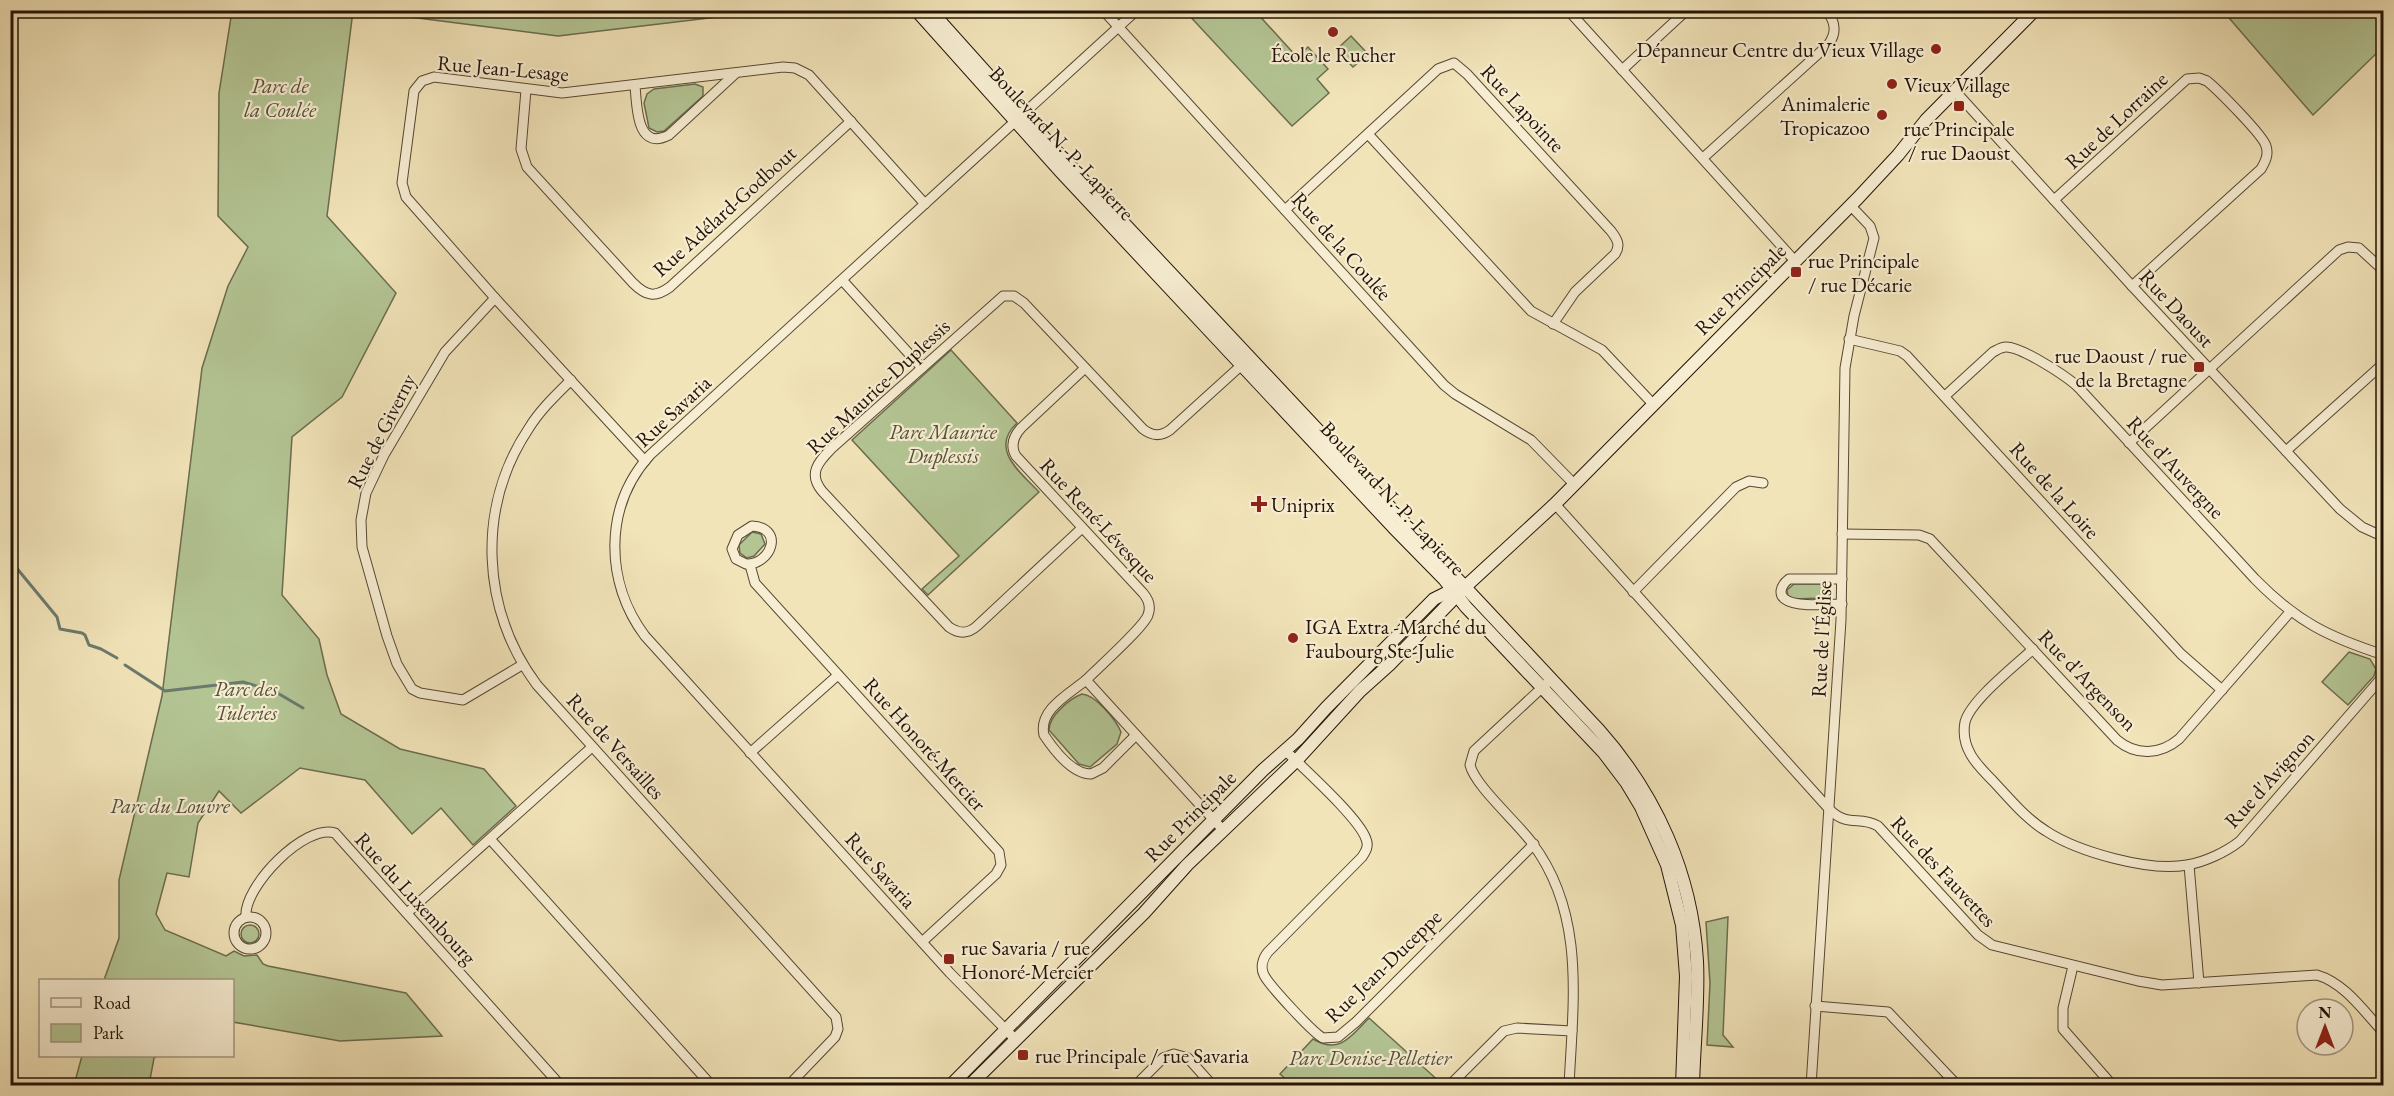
<svg xmlns="http://www.w3.org/2000/svg" width="2394" height="1096" font-family="'EB Garamond',serif">
<style>
.green{fill:#b4c594;stroke:#6b6c4e;stroke-width:1.5}
.lines{fill:none;stroke-linecap:round;stroke-linejoin:round}
.stream{stroke:#6b7a6e;stroke-width:3}
.street-casing{stroke:#564734;stroke-width:11}
.secondary-casing{stroke:#221307;stroke-width:14}
.street{stroke:#f7edd2;stroke-width:9}
.secondary{stroke:#f7edd2;stroke-width:12}
.poi-dot{fill:#8f2418;stroke:#f7edd2;stroke-width:2}
.labels{text-anchor:middle;dominant-baseline:central;stroke-width:4.5;stroke-linejoin:round;paint-order:stroke}
.poi-label{font-size:21px;fill:#221307;stroke:#f7edd2;text-anchor:start}
.street-label{font-size:21px;fill:#221307;stroke:#f7edd2}
.park-label{font-size:21px;font-style:italic;fill:#555138;stroke:#f7edd2}
</style>
<rect width="100%" height="100%" fill="#f2e4b9"/>
<filter id="stains"><feTurbulence type="fractalNoise" baseFrequency=".00333" numOctaves="4"/><feColorMatrix values="0 0 0 0 .2 0 0 0 0 .09 0 0 0 0 .02 0 0 0 .5 -.17"/></filter>
<radialGradient id="worn" r=".72"><stop offset=".6" stop-color="#630" stop-opacity="0"/><stop offset="1" stop-color="#630" stop-opacity=".3"/></radialGradient>
<!-- green -->
<g class="green">
<path d="M 232,11 L 353,11 L 327,216 L 396,293 L 342,397 L 292,437 L 282,595 L 319,639 L 327,675 L 341,714 L 400,749 L 484,769 L 516,806 L 473,845 L 441,808 L 412,834 L 365,780 L 300,768 L 241,813 L 219,791 L 198,823 L 189,877 L 167,873 L 156,914 L 165,930 L 226,956 L 234,951 L 244,956 L 257,955 L 263,964 L 268,966 L 406,993 L 442,1036 L 340,1041 L 233,1022 L 232,980 L 104,980 L 119,938 L 119,880 L 162,696 L 202,368 L 228,286 L 248,247 L 218,216 L 219,93 Z"/>
<path d="M 363,11 L 363,10 L 768,11 L 558,36 Z"/>
<path d="M 1185,11 L 1219,11 L 1224,16 L 1230,11 L 1255,11 L 1297,57 L 1308,47 L 1328,69 L 1317,79 L 1329,93 L 1292,126 Z"/>
<path d="M 2223,11 L 2383,11 L 2383,47 L 2313,115 Z"/>
<path d="M 1351,36 L 1368,54 L 1353,67 L 1336,50 Z"/>
<path d="M 695,84 L 703,87 L 703,96 L 664,131 L 657,132 L 649,128 L 644,103 L 647,94 L 654,89 Z"/>
<path d="M 951,350 L 1017,423 C 989,449 1020,472 1039,492 L 928,595 L 922,589 L 959,556 L 852,440 Z"/>
<path d="M 752,532 L 761,534 L 765,544 L 754,556 L 747,558 L 740,553 L 739,545 Z"/>
<path d="M 1794,584 L 1820,584 L 1828,588 L 1829,594 L 1824,598 L 1793,599 L 1788,596 L 1787,590 Z"/>
<path d="M 2349,652 L 2370,659 L 2376,669 L 2374,676 L 2348,705 L 2322,682 Z"/>
<path d="M 1082,694 C 1096,695 1116,720 1121,732 L 1117,744 L 1090,767 L 1079,764 L 1049,730 C 1049,716 1069,699 1082,694 Z"/>
<path d="M 1728,917 L 1723,1035 L 1733,1047 L 1707,1045 L 1710,983 L 1706,922 Z"/>
<circle cx="250" cy="934" r="9"/>
<path d="M 1369,1018 L 1441,1083 L 1439,1086 L 1292,1085 L 1280,1074 L 1313,1039 C 1340,1055 1351,1036 1369,1018 Z"/>
<path d="M 82,1056 L 158,1056 L 154,1058 L 149,1085 L 74,1085 Z"/>
</g>
<g class="lines">
<!-- stream -->
<g class="stream">
<path d="M 10,560 L 57,617 L 60,629 L 82,633 L 85,635 L 89,645 L 101,649 L 117,658"/>
<path d="M 125,665 L 165,691 L 243,682 L 274,691 L 303,708"/>
</g>
<!-- street casing -->
<g class="street-casing">
<g id="street">
<path d="M 1103,10 L 1444,385 L 1455,394 L 1531,440 L 1574,484"/>
<path d="M 1568,10 L 1795,261"/>
<path d="M 1622,70 L 1687,10"/>
<path d="M 635,86 C 637,105 636,152 669,135 L 736,73"/>
<path d="M 526,90 L 521,149 L 527,167 L 633,283 C 646,296 655,298 670,287 L 851,121"/>
<path d="M 1955,91 L 2132,286 L 2340,509 L 2362,527 L 2384,537"/>
<path d="M 1368,134 L 1531,311 L 1602,350 L 1653,404"/>
<path d="M 1703,158 L 1828,45 C 1837,33 1836,22 1826,10"/>
<path d="M 2054,200 L 2187,79 L 2199,78 L 2207,81 C 2218,90 2263,135 2266,146 C 2269,155 2265,162 2261,169 L 2132,286"/>
<path d="M 1285,210 L 1438,69 L 1454,63 L 1467,74 L 1611,231 C 1617,239 1621,245 1615,254 L 1575,292 L 1553,324"/>
<path d="M 843,281 L 922,368"/>
<path d="M 495,298 L 445,352 L 384,455 L 366,493 L 361,520 L 362,547 L 387,636 L 397,664 L 412,689 L 420,693 L 463,700 L 522,665"/>
<path d="M 1849,339 L 1900,351 L 1907,356 L 2181,654 L 2222,690"/>
<path d="M 1085,368 L 1021,428 C 1013,437 1010,446 1016,456 L 1143,593 C 1149,600 1151,607 1148,615 C 1144,627 1098,668 1086,680 L 1223,830"/>
<path d="M 571,380 C 556,395 540,410 529,428 C 476,507 481,610 537,685 L 836,1017 L 838,1029 L 835,1037 L 788,1086"/>
<path d="M 1945,396 L 1993,352 C 1997,350 2001,347 2006,347 C 2022,347 2068,377 2079,388 L 2255,579 C 2296,621 2328,637 2384,655"/>
<path d="M 2129,443 L 2339,250 L 2348,247 L 2359,248 L 2384,271"/>
<path d="M 2286,451 L 2384,363"/>
<path d="M 645,461 L 495,298 L 406,197 L 402,183 L 414,91 L 422,81 L 434,77 L 562,93 L 783,67 L 795,68 L 809,75 L 925,204"/>
<path d="M 1555,504 L 1830,810 C 1849,828 1859,815 1878,826 L 1978,935 L 1992,945 L 2138,981 L 2162,985 L 2317,975 C 2345,983 2365,1013 2384,1033"/>
<path d="M 752,526 C 785,528 771,565 746,564 L 736,559 L 732,549 L 738,535 Z"/>
<path d="M 1082,528 L 977,626 C 968,634 959,634 949,627 L 822,491 C 808,474 818,462 831,449 L 1003,296 L 1014,296 L 1024,303 L 1143,429 C 1152,436 1160,437 1170,430 L 1245,362"/>
<path d="M 1842,534 L 1919,535 L 1930,539 L 2117,740 C 2136,756 2160,755 2179,739 L 2290,612"/>
<path d="M 750,565 L 755,583 L 999,852 L 1001,865 L 996,874 L 922,942"/>
<path d="M 1633,592 L 1736,487 L 1749,481 L 1763,483"/>
<path d="M 1842,604 C 1829,604 1780,610 1781,591 C 1782,585 1785,582 1789,579 L 1842,579"/>
<path d="M 2033,649 C 2015,666 1971,700 1965,722 C 1960,748 1977,765 1993,781 C 2010,799 2025,818 2046,831 C 2078,852 2149,872 2187,865 C 2205,862 2226,852 2240,841 L 2384,675"/>
<path d="M 1086,680 C 1069,694 1038,710 1044,735 C 1054,750 1072,774 1091,774 L 1103,768 L 1136,735"/>
<path d="M 1546,684 L 1474,751 L 1470,765 C 1475,786 1518,823 1532,843 C 1586,914 1573,1002 1569,1086"/>
<path d="M 1286,751 C 1304,769 1359,818 1366,839 C 1369,846 1366,851 1362,857 L 1268,952 C 1263,958 1260,967 1264,975 C 1269,985 1313,1033 1323,1038 L 1338,1037 L 1356,1022 L 1534,844"/>
<path d="M 750,753 L 838,675"/>
<path d="M 490,839 L 712,1086"/>
<path d="M 2189,865 L 2199,983"/>
<path d="M 407,913 L 592,747"/>
<path d="M 246,917 C 243,887 305,823 335,833 L 561,1086"/>
<circle cx="250" cy="933" r="16"/>
<path d="M 2073,966 L 2063,1008 L 2063,1029 L 2113,1086"/>
<path d="M 1815,1006 L 1888,1012 L 1958,1086"/>
<path d="M 1016,1040 L 950,973 L 645,636 C 605,583 603,507 650,455 L 1137,10"/>
<path d="M 271,1086 L 280,1086"/>
<path d="M 1135,1086 L 1163,1058 L 1174,1054 L 1188,1058 L 1213,1086"/>
<path d="M 1449,1086 L 1504,1031 L 1517,1028 L 1572,1031"/>
<path d="M 1811,1086 L 1841,620 L 1845,368 L 1854,316 L 1874,238 L 1870,226 L 1850,205"/>
</g>
</g>
<!-- secondary casing -->
<g class="secondary-casing">
<g id="secondary">
<path d="M 916,10 L 1061,172 L 1393,527 L 1444,579 L 1466,607 L 1604,753 L 1626,782 L 1641,807 L 1667,865 L 1682,925 L 1686,976 L 1682,1086"/>
<path d="M 930,10 L 1059,154 L 1598,729 C 1656,794 1692,874 1697,961 C 1699,1002 1694,1044 1693,1086"/>
<path d="M 950,1086 L 1263,770 L 1298,739 L 1326,708 L 1434,599 L 1458,587"/>
<path d="M 969,1086 L 1144,913 L 1187,865 L 1296,761 L 1360,691 L 1389,665 L 1465,587 L 1555,504 L 1858,198 L 1898,155 L 1926,120 L 2035,10"/>
</g>
</g>
<!-- street -->
<use href="#street" class="street"/>
<!-- secondary -->
<use href="#secondary" class="secondary"/>
</g>
<!-- markers -->
<g class="poi-dot">
<circle cx="1333" cy="32" r="6"/>
<circle cx="1936" cy="49" r="6"/>
<circle cx="1892" cy="84" r="6"/>
<rect x="1953" y="100" width="12" height="12" rx="3"/>
<circle cx="1882" cy="115" r="6"/>
<rect x="1790" y="266" width="12" height="12" rx="3"/>
<rect x="2193" y="361" width="12" height="12" rx="3"/>
<path d="M1256 495h6v6h6v6h-6v6h-6v-6h-6v-6h6z"/>
<circle cx="1293" cy="638" r="6"/>
<rect x="943" y="953" width="12" height="12" rx="3"/>
<rect x="1017" y="1049" width="12" height="12" rx="3"/>
</g>
<g class="labels">
<!-- poi labels -->
<g class="poi-label">
<text x="1924" y="49" text-anchor="end">Dépanneur Centre du Vieux Village</text>
<text x="1333" y="54" text-anchor="middle">École le Rucher</text>
<text x="1904" y="84">Vieux Village</text>
<text x="1870" y="103" text-anchor="end">Animalerie<tspan x="1870" dy="24">Tropicazoo</tspan></text>
<text x="1959" y="128" text-anchor="middle">rue Principale<tspan x="1959" dy="24">/ rue Daoust</tspan></text>
<text x="1808" y="260">rue Principale<tspan x="1808" dy="24">/ rue Décarie</tspan></text>
<text x="2187" y="355" text-anchor="end">rue Daoust / rue<tspan x="2187" dy="24">de la Bretagne</tspan></text>
<text x="1271" y="504">Uniprix</text>
<text x="1305" y="626">IGA Extra -Marché du<tspan x="1305" dy="24">Faubourg Ste-Julie</tspan></text>
<text x="961" y="947">rue Savaria / rue<tspan x="961" dy="24">Honoré-Mercier</tspan></text>
<text x="1035" y="1055">rue Principale / rue Savaria</text>
</g>
<!-- street labels -->
<g class="street-label">
<text transform="translate(503 68) rotate(5)">Rue Jean-Lesage</text>
<text transform="translate(1523 108) rotate(47)">Rue Lapointe</text>
<text transform="translate(2116 120) rotate(-43)">Rue de Lorraine</text>
<text transform="translate(1062 143) rotate(47)">Boulevard N.-P.-Lapierre</text>
<text transform="translate(724 211) rotate(-42)">Rue Adélard-Godbout</text>
<text transform="translate(1342 246) rotate(48)">Rue de la Coulée</text>
<text transform="translate(1740 289) rotate(-45)">Rue Principale</text>
<text transform="translate(2177 308) rotate(47)">Rue Daoust</text>
<text transform="translate(878 386) rotate(-43)">Rue Maurice-Duplessis</text>
<text transform="translate(673 411) rotate(-43)">Rue Savaria</text>
<text transform="translate(381 431) rotate(-63)">Rue de Giverny</text>
<text transform="translate(2176 467) rotate(47)">Rue d'Auvergne</text>
<text transform="translate(2055 490) rotate(48)">Rue de la Loire</text>
<text transform="translate(1393 498) rotate(47)">Boulevard N.-P.-Lapierre</text>
<text transform="translate(1099 520) rotate(47)">Rue René-Lévesque</text>
<text transform="translate(1821 639) rotate(-87)">Rue de l'Église</text>
<text transform="translate(2088 680) rotate(46)">Rue d'Argenson</text>
<text transform="translate(925 744) rotate(48)">Rue Honoré-Mercier</text>
<text transform="translate(616 746) rotate(48)">Rue de Versailles</text>
<text transform="translate(2269 779) rotate(-48)">Rue d'Avignon</text>
<text transform="translate(1190 816) rotate(-45)">Rue Principale</text>
<text transform="translate(881 870) rotate(48)">Rue Savaria</text>
<text transform="translate(1944 871) rotate(47)">Rue des Fauvettes</text>
<text transform="translate(416 898) rotate(48)">Rue du Luxembourg</text>
<text transform="translate(1383 966) rotate(-44)">Rue Jean-Duceppe</text>
</g>
<!-- park labels -->
<g class="park-label">
<text x="280" y="85">Parc de<tspan x="280" dy="24">la Coulée</tspan></text>
<text x="943" y="431">Parc Maurice<tspan x="943" dy="24">Duplessis</tspan></text>
<text x="246" y="688">Parc des<tspan x="246" dy="24">Tuleries</tspan></text>
<text x="170" y="805">Parc du Louvre</text>
<text x="1370" y="1057">Parc Denise-Pelletier</text>
</g>
</g>
<!-- margin -->
<rect width="2394" height="1096" fill="none" stroke="#f2e4b9" stroke-width="36"/>
<rect x="12" y="12" width="2370" height="1072" fill="none" stroke="#221307" stroke-width="3"/>
<rect x="18" y="18" width="2358" height="1060" fill="none" stroke="#221307" stroke-width="1.5"/>
<!-- legend -->
<rect x="39" y="979" width="195" height="78" fill="#f7edd2" stroke="#a29681" stroke-width="1.5"/>
<rect x="51" y="998" width="30" height="9" fill="#f7edd2" stroke="#a29681" stroke-width="1.5"/>
<text x="93" y="1009" font-size="18" fill="#221307">Road</text>
<rect x="51" y="1024" width="30" height="18" fill="#b4c594" stroke="#a29681" stroke-width="1.5"/>
<text x="93" y="1039" font-size="18" fill="#221307">Park</text>
<!-- north arrow -->
<g transform="translate(2325 1027)"><circle r="28" fill="#f7edd2" stroke="#a29681" stroke-width="1.5"/>
<path d="M0-4.5L10 22L0 15L-10 22Z" fill="#8f2418"/>
<text y="-9" font-size="16" font-weight="bold" text-anchor="middle" fill="#221307">N</text>
</g>
<rect width="100%" height="100%" filter="url(#stains)"/>
<rect width="100%" height="100%" fill="url(#worn)"/>
</svg>
